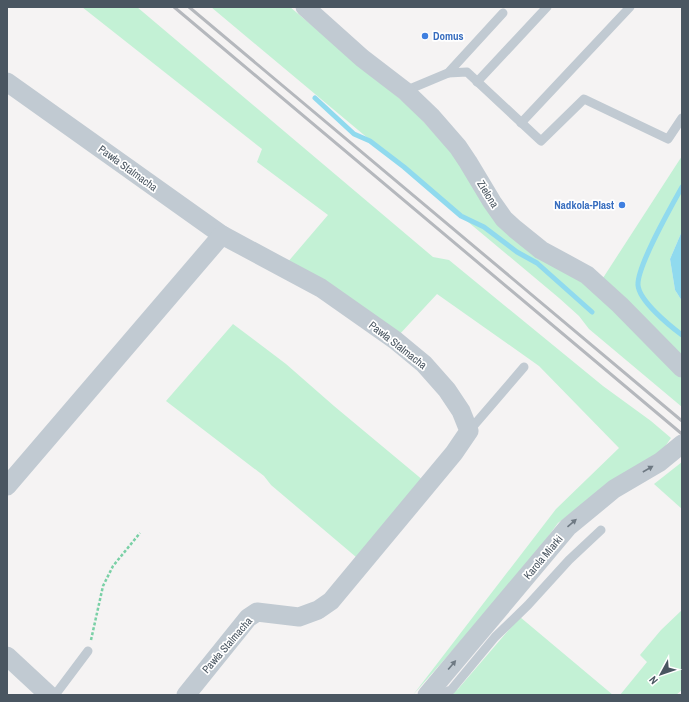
<svg xmlns="http://www.w3.org/2000/svg" width="689" height="702" font-family="'Archivo Narrow',sans-serif">
<style>
.green{fill:#c3f1d5}
.water{fill:#90daee}
.lines{fill:none;stroke-linecap:round;stroke-linejoin:round}
.stream{stroke:#90daee;stroke-width:5}
.path{stroke:#7ad0a6;stroke-width:2.5;stroke-dasharray:3 2;stroke-linecap:butt}
.service{stroke:#c1cad2;stroke-width:9}
.minor{stroke:#c1cad2;stroke-width:19}
.rail{stroke:#b5b8bd;stroke-width:3}
.oneway{fill:#6e7983}
.shop-dot{fill:#3f7fe0;stroke:#fff;stroke-width:1.5}
.labels{text-anchor:middle;dominant-baseline:central;stroke-width:3.5;stroke-linejoin:round;paint-order:stroke}
.shop-label{font-size:11px;font-weight:bold;fill:#366cbe;stroke:#fff;text-anchor:start}
.street-label{font-size:11px;fill:#4a5661;stroke:#fff}
</style>
<rect width="100%" height="100%" fill="#f5f3f3"/>
<!-- green -->
<g class="green">
<path d="M 82,7 L 137,7 L 433,257 L 449,260 L 603,386 L 651,421 L 671,438 L 659,455 L 614,481 L 558,523 L 522,572 L 413,695 L 556,509 L 619,448 L 539,366 L 437,294 L 398,336 L 287,263 L 328,215 L 257,162 L 262,149 Z"/>
<path d="M 211,7 L 290,7 L 412,109 L 453,154 L 482,201 L 603,299 L 682,377 L 682,407 L 589,329 L 579,316 L 559,298 Z"/>
<path d="M 682,156 L 682,231 L 670,259 L 675,290 L 682,301 L 682,357 L 603,278 Z"/>
<path d="M 233,324 L 286,364 L 334,406 L 424,481 L 356,557 L 271,485 L 264,476 L 166,401 Z"/>
<path d="M 682,462 L 682,509 L 654,484 Z"/>
<path d="M 682,610 L 682,690 L 676,695 L 620,695 L 647,662 L 640,655 L 661,630 Z"/>
<path d="M 520,617 L 613,695 L 448,695 L 458,689 Z"/>
</g>
<!-- water -->
<path class="water" d="M 682,231 L 682,301 L 675,290 L 670,259 Z"/>
<g class="lines">
<!-- stream -->
<g class="stream">
<path d="M 315,98 L 354,134 L 370,141 L 404,167 L 461,216 L 484,227 L 517,252 L 537,263 L 592,312"/>
<path d="M 682,187 C 671,207 637,266 638,285 C 639,301 670,326 682,335"/>
</g>
<!-- path -->
<path class="path" d="M 91,640 L 103,586 L 113,566 L 140,533"/>
<!-- service -->
<g class="service">
<path d="M 448,73 L 467,72 L 541,141 L 584,99 L 668,139 L 682,118"/>
<path d="M 477,82 L 547,7"/>
<path d="M 405,91 L 448,73 L 503,13"/>
<path d="M 521,123 L 630,7"/>
<path d="M 469,431 L 524,367"/>
<path d="M 55,695 L 88,651"/>
<path d="M 438,695 L 451,690 L 495,637 L 528,605 L 569,560 L 601,530"/>
</g>
<!-- minor -->
<g class="minor">
<path d="M 305,7 L 362,58 L 405,91 L 431,116 L 458,147 L 468,162 L 492,202 L 504,219 L 515,229 L 541,250 L 587,275 L 620,305 L 682,368"/>
<path d="M 7,82 L 222,235 L 321,288 L 395,340 L 424,364 L 447,390 L 461,411 L 469,431 L 454,453 L 331,601 L 318,610 L 299,617 L 257,612 L 248,618 L 186,695"/>
<path d="M 7,486 L 222,235"/>
<path d="M 7,656 L 49,695"/>
<path d="M 427,695 L 568,527 L 614,489 L 660,462 L 682,444"/>
</g>
<!-- rail -->
<g class="rail">
<path d="M 174,7 L 682,434"/>
<path d="M 189,7 L 682,421"/>
</g>
</g>
<!-- one-way arrows -->
<defs><path id="oneway-solid" d="M-6-.8H1V-3.2L6.5 0L1 3.2V.8H-6Z"/></defs>
<g class="oneway">
<use href="#oneway-solid" transform="translate(648 469) rotate(-30)"/>
<use href="#oneway-solid" transform="translate(572 523) rotate(-41)"/>
<use href="#oneway-solid" transform="translate(452 665) rotate(-50)"/>
</g>
<!-- markers -->
<g class="shop-dot">
<circle cx="425" cy="36" r="4"/>
<circle cx="622" cy="205" r="4"/>
</g>
<g class="labels">
<!-- shop labels -->
<g class="shop-label">
<text x="433" y="36">Domus</text>
<text x="614" y="205" text-anchor="end">Nadkola-Plast</text>
</g>
<!-- street labels -->
<g class="street-label">
<text transform="translate(128 168) rotate(36)">Pawła Stalmacha</text>
<text transform="translate(488 194) rotate(58)">Zielona</text>
<text transform="translate(398 345) rotate(38)">Pawła Stalmacha</text>
<text transform="translate(543 557) rotate(-50)">Karola Miarki</text>
<text transform="translate(227 645) rotate(-49)">Pawła Stalmacha</text>
</g>
</g>
<!-- border -->
<rect width="689" height="702" fill="none" stroke="#4a5661" stroke-width="16"/>
<!-- north arrow -->
<g transform="translate(661 674) rotate(230)" stroke="#ffffff" stroke-width="3" paint-order="stroke">
<path d="M0-3L7 15L0 10L-7 15Z" fill="#4a5661"/>
<text y="-6" font-size="11" font-weight="bold" text-anchor="middle" fill="#4a5661">N</text>
</g>
</svg>
